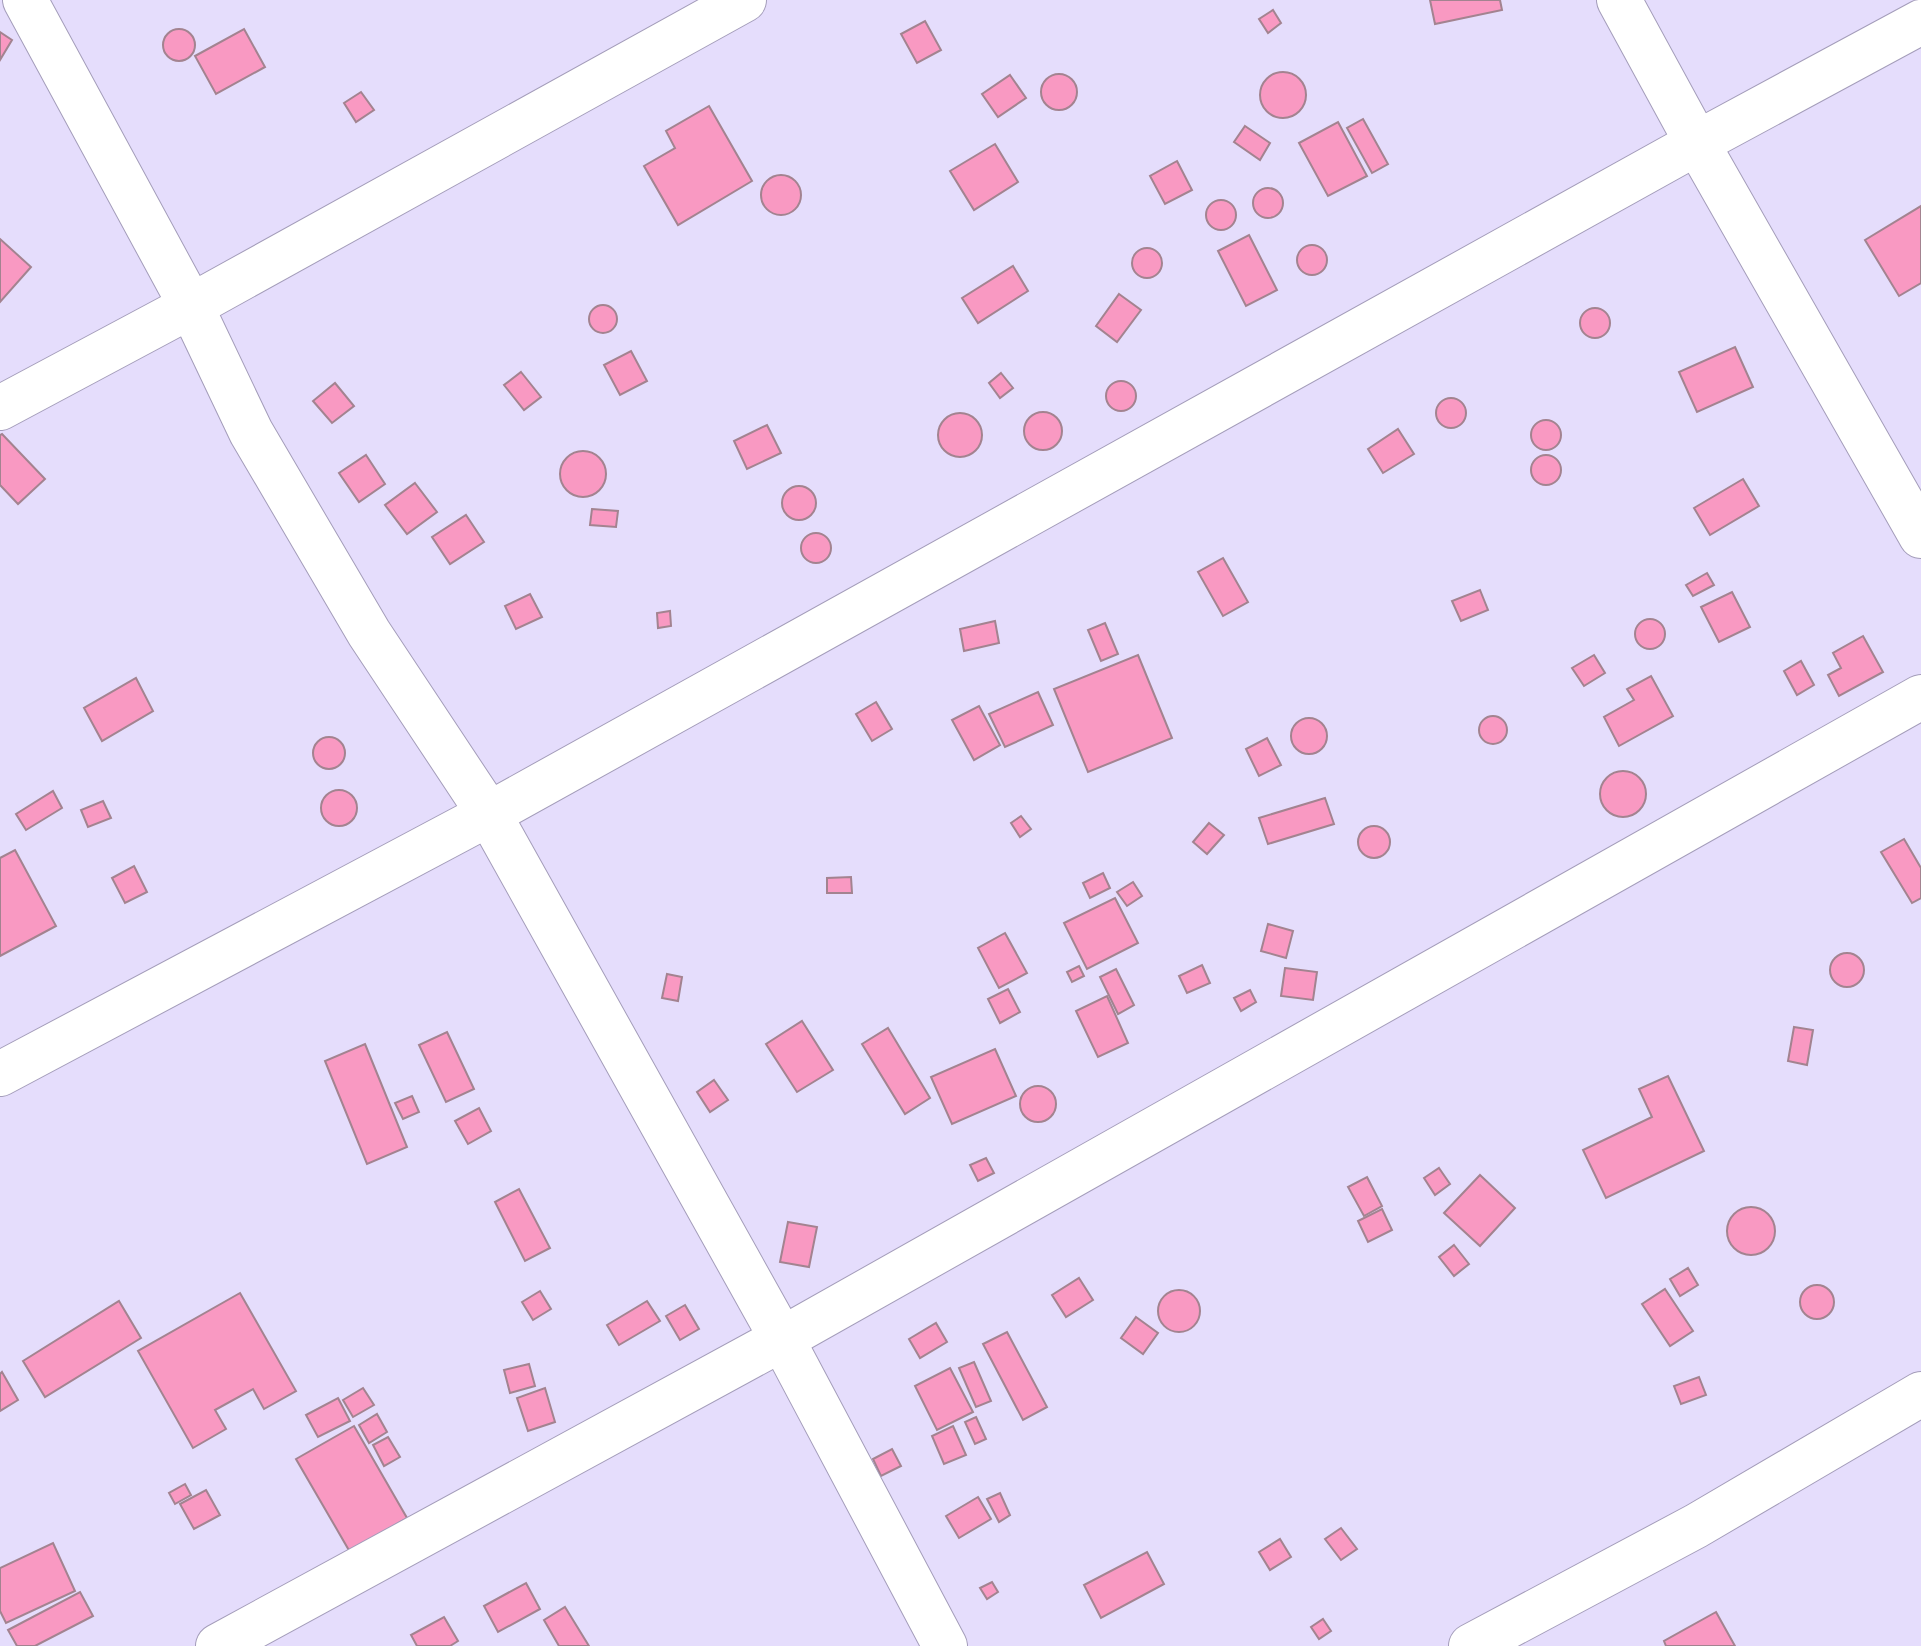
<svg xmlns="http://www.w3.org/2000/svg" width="1921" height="1646" font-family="Overpass,sans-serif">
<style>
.building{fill:#f999c2;stroke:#a38390;stroke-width:2}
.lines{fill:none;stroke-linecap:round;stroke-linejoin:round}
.minor-casing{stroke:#a49dba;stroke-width:46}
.minor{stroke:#fff;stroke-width:44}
</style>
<rect width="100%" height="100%" fill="#e5ddfc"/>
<!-- building -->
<g class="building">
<path d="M 1430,0 L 1500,0 L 1502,10 L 1435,24 Z"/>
<path d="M 1273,10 L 1281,23 L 1268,33 L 1259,19 Z"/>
<path d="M 925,21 L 941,50 L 917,63 L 901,34 Z"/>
<path d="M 244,29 L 265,67 L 216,94 L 195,56 Z"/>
<circle cx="179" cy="45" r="16"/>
<path d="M 0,32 L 12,40 L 0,60 Z"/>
<circle cx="1283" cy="95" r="23"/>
<circle cx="1059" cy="92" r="18"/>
<path d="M 1010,75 L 1026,98 L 998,117 L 982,94 Z"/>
<path d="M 361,92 L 374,110 L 356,122 L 344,103 Z"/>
<path d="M 709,106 L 752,181 L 678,225 L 644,166 L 675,148 L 666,131 Z"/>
<path d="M 1363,119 L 1388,164 L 1372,173 L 1347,128 Z"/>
<path d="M 1338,122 L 1367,176 L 1328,196 L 1299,143 Z"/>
<path d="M 1245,126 L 1270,143 L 1260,160 L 1234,142 Z"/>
<path d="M 995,144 L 1018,182 L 974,210 L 950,171 Z"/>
<path d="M 1177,161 L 1192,190 L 1165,204 L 1150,176 Z"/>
<circle cx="781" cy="195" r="20"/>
<circle cx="1268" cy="203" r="15"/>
<circle cx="1221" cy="215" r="15"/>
<path d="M 1921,206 L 1921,283 L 1899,296 L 1865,240 Z"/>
<path d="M 1249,235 L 1277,290 L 1246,306 L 1218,251 Z"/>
<path d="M 0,239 L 31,267 L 0,302 Z"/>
<circle cx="1312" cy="260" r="15"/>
<circle cx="1147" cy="263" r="15"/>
<path d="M 1013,266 L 1028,291 L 978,323 L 962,298 Z"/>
<path d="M 1119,294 L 1141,310 L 1117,342 L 1096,326 Z"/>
<circle cx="603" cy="319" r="14"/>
<circle cx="1595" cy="323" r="15"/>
<path d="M 1735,347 L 1753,387 L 1697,412 L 1679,372 Z"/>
<path d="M 631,351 L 647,381 L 620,395 L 604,365 Z"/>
<path d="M 521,372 L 541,397 L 524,410 L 504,385 Z"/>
<path d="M 1001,373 L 1013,388 L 1000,398 L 989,383 Z"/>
<circle cx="1121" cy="396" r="15"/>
<path d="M 335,383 L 354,406 L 332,423 L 313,401 Z"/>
<circle cx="1451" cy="413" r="15"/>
<circle cx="1043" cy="431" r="19"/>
<circle cx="960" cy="435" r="22"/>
<circle cx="1546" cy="435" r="15"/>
<path d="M 767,425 L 781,453 L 747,469 L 734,441 Z"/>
<path d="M 1398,429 L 1414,454 L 1383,473 L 1368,449 Z"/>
<path d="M 2,434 L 45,479 L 18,504 L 0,485 L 0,435 Z"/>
<circle cx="583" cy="474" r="23"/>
<path d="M 366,455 L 385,484 L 359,502 L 339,473 Z"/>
<circle cx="1546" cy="470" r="15"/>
<path d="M 1743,479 L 1759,506 L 1710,535 L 1694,508 Z"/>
<path d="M 415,483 L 437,512 L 407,534 L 385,505 Z"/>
<circle cx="799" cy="503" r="17"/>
<path d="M 592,509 L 618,511 L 616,527 L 590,525 Z"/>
<path d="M 466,515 L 484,542 L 450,564 L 432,537 Z"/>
<circle cx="816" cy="548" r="15"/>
<path d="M 1223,558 L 1248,602 L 1223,616 L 1198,572 Z"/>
<path d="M 1707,573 L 1714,585 L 1693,596 L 1686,585 Z"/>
<path d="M 1480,590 L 1488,610 L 1461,621 L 1452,601 Z"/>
<path d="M 1732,592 L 1750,627 L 1719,642 L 1701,607 Z"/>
<path d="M 530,594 L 542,617 L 516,629 L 505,606 Z"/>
<path d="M 670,611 L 671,626 L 658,628 L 657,613 Z"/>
<circle cx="1650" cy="634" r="15"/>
<path d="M 995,621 L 999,643 L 964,651 L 960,629 Z"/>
<path d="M 1105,623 L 1118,654 L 1101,661 L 1088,630 Z"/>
<path d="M 1863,636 L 1883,672 L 1839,696 L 1828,675 L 1841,668 L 1833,653 Z"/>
<path d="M 1138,655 L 1172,738 L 1088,772 L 1054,689 Z"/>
<path d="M 1594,655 L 1605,673 L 1584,686 L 1572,668 Z"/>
<path d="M 1801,661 L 1814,685 L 1797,695 L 1784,671 Z"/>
<path d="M 1651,676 L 1673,716 L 1619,746 L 1604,717 L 1634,700 L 1627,689 Z"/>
<path d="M 136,678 L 153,711 L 102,741 L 84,708 Z"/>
<path d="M 1038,692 L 1053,725 L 1005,747 L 989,714 Z"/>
<path d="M 876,702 L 892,729 L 872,741 L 856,714 Z"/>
<path d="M 979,706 L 1000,745 L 974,760 L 952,720 Z"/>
<circle cx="1493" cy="730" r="14"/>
<circle cx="1309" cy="736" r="18"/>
<circle cx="329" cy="753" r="16"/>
<path d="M 1267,738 L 1281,765 L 1259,776 L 1246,749 Z"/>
<circle cx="1623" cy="794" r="23"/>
<circle cx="339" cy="808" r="18"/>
<path d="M 53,791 L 62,808 L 26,830 L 16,814 Z"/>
<path d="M 1325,798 L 1334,824 L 1268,844 L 1259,818 Z"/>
<path d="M 103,801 L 111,818 L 88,827 L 81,810 Z"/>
<path d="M 1021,816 L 1031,829 L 1020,837 L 1011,823 Z"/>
<path d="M 1209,823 L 1224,835 L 1207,854 L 1193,842 Z"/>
<circle cx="1374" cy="842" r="16"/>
<path d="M 1904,839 L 1921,868 L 1921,898 L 1912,903 L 1881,852 Z"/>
<path d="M 15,850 L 56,926 L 0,956 L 0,858 Z"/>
<path d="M 134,866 L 147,892 L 125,903 L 112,878 Z"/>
<path d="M 1103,873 L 1110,888 L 1090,898 L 1083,883 Z"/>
<path d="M 851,877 L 852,893 L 827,893 L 827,878 Z"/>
<path d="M 1133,882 L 1142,896 L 1127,906 L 1117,892 Z"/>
<path d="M 1115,898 L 1138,943 L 1087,969 L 1064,923 Z"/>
<path d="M 1268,924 L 1293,931 L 1286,958 L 1261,951 Z"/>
<path d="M 1005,933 L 1027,973 L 999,988 L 978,948 Z"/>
<circle cx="1847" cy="970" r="17"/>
<path d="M 1202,965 L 1210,983 L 1187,993 L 1179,976 Z"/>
<path d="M 1079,966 L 1084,976 L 1072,982 L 1067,972 Z"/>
<path d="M 1285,968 L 1317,972 L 1313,1000 L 1281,996 Z"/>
<path d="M 1116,969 L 1134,1005 L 1118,1014 L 1100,977 Z"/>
<path d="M 667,974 L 682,977 L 678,1001 L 662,998 Z"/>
<path d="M 1008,989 L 1020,1012 L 1000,1023 L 988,999 Z"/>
<path d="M 1250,990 L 1256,1002 L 1241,1011 L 1234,998 Z"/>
<path d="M 1107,996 L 1128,1043 L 1098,1057 L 1076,1011 Z"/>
<path d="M 802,1021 L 833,1070 L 797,1092 L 766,1044 Z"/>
<path d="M 1794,1027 L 1813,1030 L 1807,1065 L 1788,1061 Z"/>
<path d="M 888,1028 L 930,1098 L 905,1114 L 862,1044 Z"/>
<path d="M 447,1032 L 474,1089 L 446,1102 L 419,1045 Z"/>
<path d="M 365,1044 L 407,1147 L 367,1164 L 325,1061 Z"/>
<path d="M 995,1049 L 1016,1096 L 952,1124 L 931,1077 Z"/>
<path d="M 1668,1076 L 1704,1151 L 1606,1198 L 1583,1150 L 1652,1117 L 1639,1089 Z"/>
<path d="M 714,1080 L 728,1100 L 710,1112 L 697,1092 Z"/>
<circle cx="1038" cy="1104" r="18"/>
<path d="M 412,1096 L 419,1112 L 403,1119 L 395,1103 Z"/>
<path d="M 479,1108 L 491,1131 L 468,1144 L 455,1121 Z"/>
<path d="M 986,1158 L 994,1173 L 978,1181 L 970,1165 Z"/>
<path d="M 1439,1168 L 1450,1184 L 1435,1195 L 1424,1178 Z"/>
<path d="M 1480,1175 L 1515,1208 L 1480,1246 L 1444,1213 Z"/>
<path d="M 1367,1177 L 1382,1206 L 1364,1216 L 1348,1187 Z"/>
<path d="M 519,1189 L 550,1248 L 525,1261 L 495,1202 Z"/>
<circle cx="1751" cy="1231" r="24"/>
<path d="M 1382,1209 L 1392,1230 L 1368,1242 L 1358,1221 Z"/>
<path d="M 788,1222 L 817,1227 L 809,1267 L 780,1262 Z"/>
<path d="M 1454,1245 L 1469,1264 L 1454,1276 L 1439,1257 Z"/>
<path d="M 1688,1268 L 1698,1285 L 1680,1296 L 1670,1279 Z"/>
<path d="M 1079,1278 L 1093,1300 L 1066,1317 L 1052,1295 Z"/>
<circle cx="1817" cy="1302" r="17"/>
<path d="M 1665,1289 L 1693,1331 L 1670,1346 L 1642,1304 Z"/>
<circle cx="1179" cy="1311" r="21"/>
<path d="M 540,1291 L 551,1309 L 533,1320 L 522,1302 Z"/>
<path d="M 240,1293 L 296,1391 L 264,1409 L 253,1389 L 215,1410 L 226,1429 L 193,1448 L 138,1351 Z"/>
<path d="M 119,1301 L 141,1338 L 45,1397 L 23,1361 Z"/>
<path d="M 647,1301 L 660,1321 L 619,1345 L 607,1325 Z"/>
<path d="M 685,1305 L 699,1329 L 680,1340 L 666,1316 Z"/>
<path d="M 1136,1317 L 1158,1333 L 1143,1354 L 1121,1338 Z"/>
<path d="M 936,1323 L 947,1342 L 920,1358 L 909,1339 Z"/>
<path d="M 1007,1332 L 1047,1407 L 1023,1420 L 983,1344 Z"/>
<path d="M 974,1362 L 991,1401 L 976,1407 L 959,1368 Z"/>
<path d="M 529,1364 L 535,1386 L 510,1393 L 504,1370 Z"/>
<path d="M 950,1368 L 973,1412 L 937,1430 L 915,1386 Z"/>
<path d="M 2,1372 L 18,1400 L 0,1411 L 0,1374 Z"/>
<path d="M 1699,1377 L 1706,1395 L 1681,1404 L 1674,1386 Z"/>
<path d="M 363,1388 L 374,1405 L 353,1417 L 343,1400 Z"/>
<path d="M 545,1388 L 555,1422 L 528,1431 L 517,1398 Z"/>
<path d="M 338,1398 L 350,1421 L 318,1437 L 306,1415 Z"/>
<path d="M 377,1414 L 387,1432 L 369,1443 L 359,1425 Z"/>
<path d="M 976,1417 L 986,1439 L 975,1444 L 965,1422 Z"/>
<path d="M 354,1426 L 407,1518 L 350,1552 L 296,1459 Z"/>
<path d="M 953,1426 L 966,1455 L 944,1464 L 932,1436 Z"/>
<path d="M 388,1437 L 400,1457 L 384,1466 L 373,1445 Z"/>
<path d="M 892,1449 L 901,1466 L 881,1476 L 873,1459 Z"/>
<path d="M 185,1484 L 191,1495 L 175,1504 L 169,1493 Z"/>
<path d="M 206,1490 L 220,1515 L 194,1529 L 180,1504 Z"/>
<path d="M 1000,1493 L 1010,1515 L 999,1522 L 987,1499 Z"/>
<path d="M 978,1497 L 991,1519 L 959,1538 L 946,1516 Z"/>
<path d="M 1341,1528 L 1357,1549 L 1341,1560 L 1325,1539 Z"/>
<path d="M 1280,1539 L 1291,1557 L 1270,1570 L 1259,1552 Z"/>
<path d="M 53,1543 L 75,1591 L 6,1623 L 0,1611 L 0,1568 Z"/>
<path d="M 1147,1552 L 1164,1584 L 1101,1618 L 1084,1585 Z"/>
<path d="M 992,1582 L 998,1592 L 987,1599 L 980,1588 Z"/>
<path d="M 526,1583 L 540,1609 L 498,1632 L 484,1606 Z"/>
<path d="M 80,1592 L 93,1616 L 35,1646 L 17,1646 L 8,1630 Z"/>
<path d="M 565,1607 L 589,1646 L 559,1646 L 544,1620 Z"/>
<path d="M 1716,1612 L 1735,1646 L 1666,1646 L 1664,1641 Z"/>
<path d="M 444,1617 L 458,1641 L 450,1646 L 417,1646 L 411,1635 Z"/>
<path d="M 1323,1619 L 1331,1631 L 1319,1639 L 1311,1627 Z"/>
</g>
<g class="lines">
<!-- minor casing -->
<g class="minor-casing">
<g id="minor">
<path d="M 25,0 L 191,306 L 251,432 L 369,633 L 489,814 L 782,1339 L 945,1646"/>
<path d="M 1619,0 L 1697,143 L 1921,536"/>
<path d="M 0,408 L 191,306 L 744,0"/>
<path d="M 0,1074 L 489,814 L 1697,143 L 1921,22"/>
<path d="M 218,1646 L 782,1339 L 1921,697"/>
<path d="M 1471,1646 L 1696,1526 L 1921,1394"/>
</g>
</g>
<!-- minor -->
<use href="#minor" class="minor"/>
</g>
</svg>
